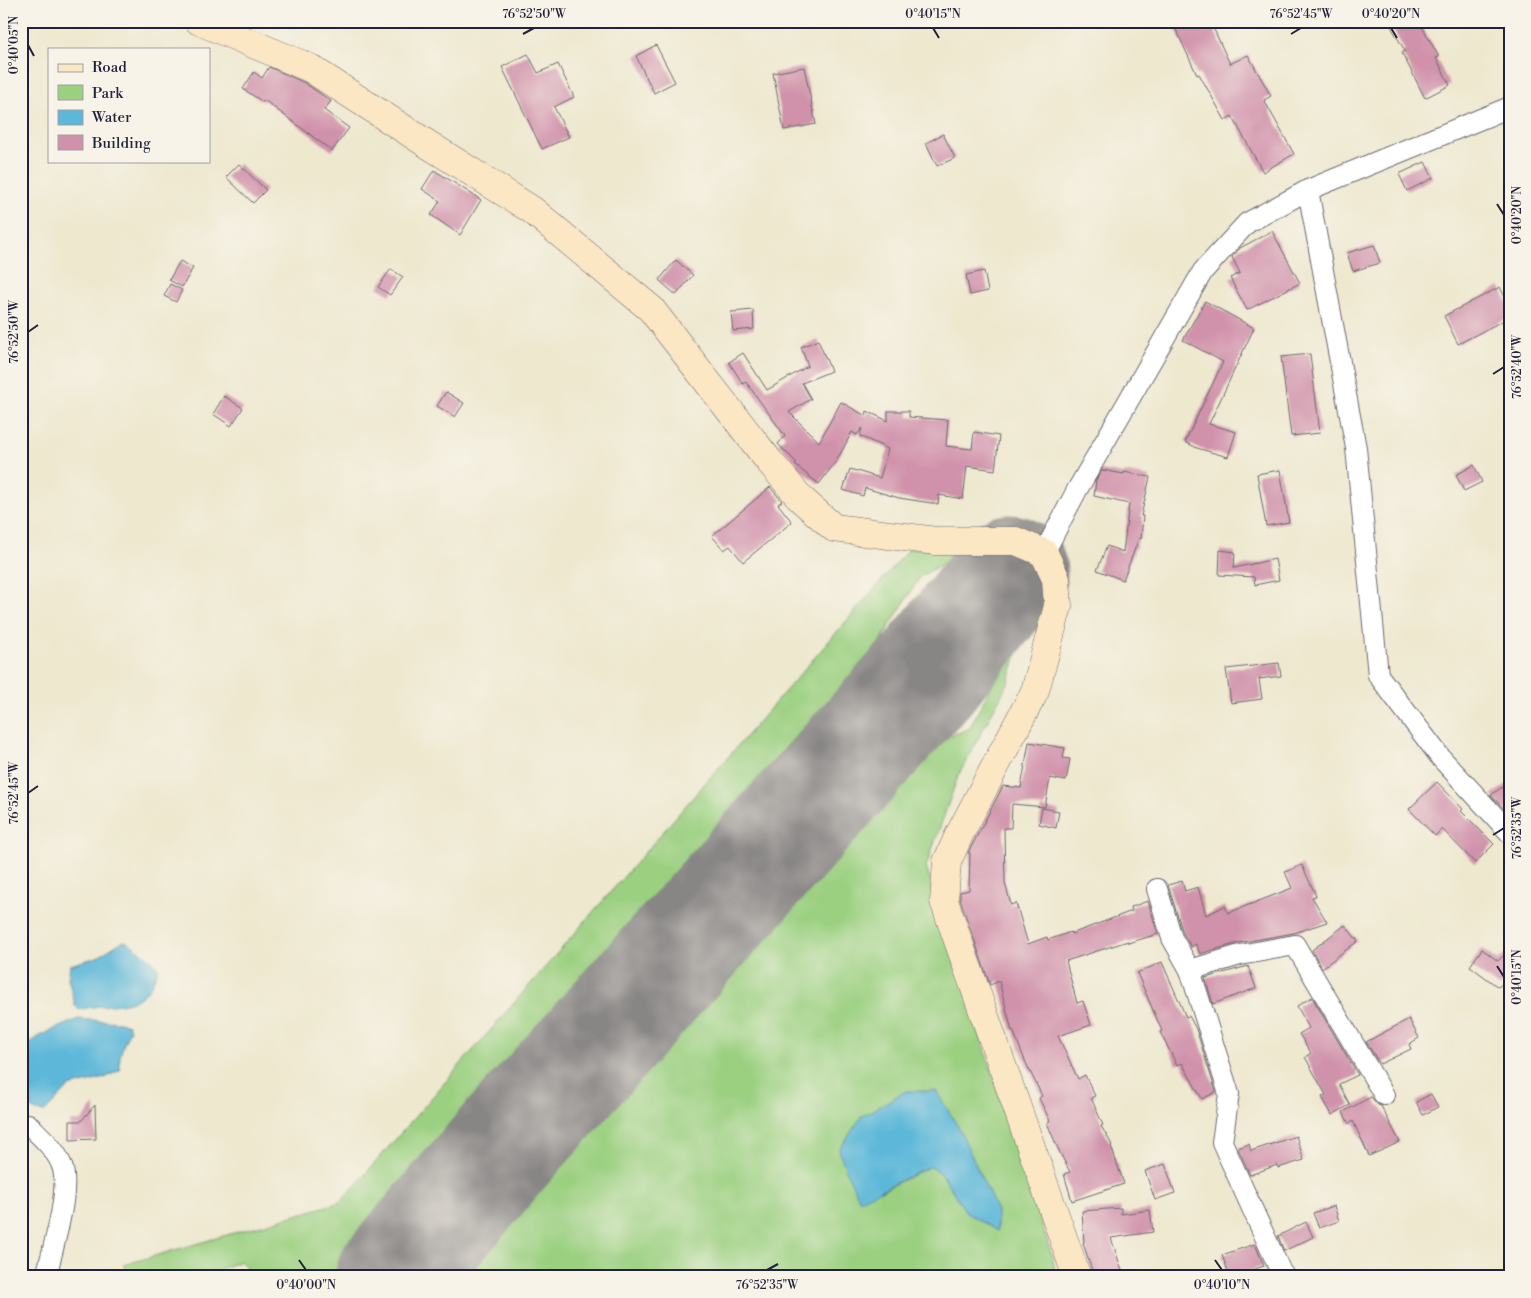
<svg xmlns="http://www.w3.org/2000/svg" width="1531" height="1298" font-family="'Libre Bodoni',serif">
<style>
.green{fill:#9bd081;stroke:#5e795e;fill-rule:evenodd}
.water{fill:#5cb7d9;stroke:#3f6c8a}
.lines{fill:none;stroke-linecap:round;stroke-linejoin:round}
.runway{stroke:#888585;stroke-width:115}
.building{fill:#d091aa}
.minor-casing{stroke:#69676f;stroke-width:22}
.secondary-casing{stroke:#69676f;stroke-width:29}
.minor{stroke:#fff;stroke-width:20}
.secondary{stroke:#fbe7c3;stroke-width:28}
.ticks{fill:none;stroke:#22223b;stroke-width:2}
.neatline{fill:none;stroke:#22223b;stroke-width:2}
.ticks-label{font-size:12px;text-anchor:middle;fill:#22223b}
</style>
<rect width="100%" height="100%" fill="#f7f3e8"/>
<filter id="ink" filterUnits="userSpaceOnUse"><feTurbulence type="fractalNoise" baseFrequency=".02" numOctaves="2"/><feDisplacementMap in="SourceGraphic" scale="10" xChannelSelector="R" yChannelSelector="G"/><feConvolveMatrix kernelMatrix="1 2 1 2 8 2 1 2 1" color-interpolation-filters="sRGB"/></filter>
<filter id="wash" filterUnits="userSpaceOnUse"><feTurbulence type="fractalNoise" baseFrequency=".0096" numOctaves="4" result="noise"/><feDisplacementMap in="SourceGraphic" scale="20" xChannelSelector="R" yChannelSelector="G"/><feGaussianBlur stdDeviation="1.12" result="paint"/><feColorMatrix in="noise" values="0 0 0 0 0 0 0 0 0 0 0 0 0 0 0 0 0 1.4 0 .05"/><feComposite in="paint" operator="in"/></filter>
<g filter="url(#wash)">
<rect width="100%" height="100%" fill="#eee8cf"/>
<!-- green -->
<path class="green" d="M 1005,547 L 1022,566 L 1030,598 L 1024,633 L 1008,683 L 958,776 L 926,867 L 1053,1259 L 1056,1277 L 437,1277 L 892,755 L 969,729 L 1016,639 L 1024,583 L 1008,557 L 982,556 L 948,560 L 920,577 L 840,706 L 836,719 L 353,1277 L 241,1277 L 246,1267 L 240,1261 L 201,1277 L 132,1277 L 123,1265 L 341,1202 L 909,549 ZM 959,1128 L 997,1230 L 966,1212 L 943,1176 L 931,1166 L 879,1192 Z"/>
<!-- water -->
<g class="water">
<path d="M 123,941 L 128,942 L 153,961 L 158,969 C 155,976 153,984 148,990 C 134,1009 101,1003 79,1010 L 75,1005 L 68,978 L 70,965 L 97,957 Z"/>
<path d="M 78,1019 L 120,1022 L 128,1025 L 130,1029 C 125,1042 117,1056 120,1070 L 105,1078 L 69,1087 L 45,1112 C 14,1113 21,1071 21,1050 L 41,1035 Z"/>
<path d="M 906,1091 L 936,1091 L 959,1128 L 997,1211 L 997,1231 L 966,1212 L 943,1176 L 931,1166 L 860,1200 L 848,1176 L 839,1150 L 862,1116 Z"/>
</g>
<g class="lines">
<!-- runway -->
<path class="runway" d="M 393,1277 L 503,1148 L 927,675 L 1010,572"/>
</g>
<g id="blocks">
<!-- building -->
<g class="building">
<path d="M 1172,21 L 1210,21 L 1230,64 L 1248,55 L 1271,96 L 1264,100 L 1294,154 L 1263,172 L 1232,116 L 1225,120 L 1199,74 L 1197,75 Z"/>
<path d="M 1388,21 L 1419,21 L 1439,57 L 1436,58 L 1450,85 L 1425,98 L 1402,53 L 1405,51 Z"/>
<path d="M 656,45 L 675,82 L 654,93 L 636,56 Z"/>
<path d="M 528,54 L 538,73 L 558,64 L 574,97 L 554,107 L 569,137 L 542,149 L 502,67 Z"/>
<path d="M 269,67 L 303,82 L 331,101 L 324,110 L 349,128 L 332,151 L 264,100 L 263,102 L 243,89 L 254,72 L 262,78 Z"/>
<path d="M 804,67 L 816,124 L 784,130 L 773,73 Z"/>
<path d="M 943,134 L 955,158 L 937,166 L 926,143 Z"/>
<path d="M 1425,162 L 1433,178 L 1407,191 L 1399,174 Z"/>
<path d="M 239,164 L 266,190 L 253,203 L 226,177 Z"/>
<path d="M 434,170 L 481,200 L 460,235 L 431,215 L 440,201 L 422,189 Z"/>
<path d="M 1272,231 L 1300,283 L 1247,310 L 1230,278 L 1240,273 L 1232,257 L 1240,248 Z"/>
<path d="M 1374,245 L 1380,263 L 1353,271 L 1347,253 Z"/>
<path d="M 676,260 L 693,275 L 676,295 L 659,280 Z"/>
<path d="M 180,261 L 193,268 L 182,287 L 169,280 Z"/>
<path d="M 391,269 L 403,277 L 390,295 L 378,287 Z"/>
<path d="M 984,271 L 988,291 L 970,295 L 966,275 Z"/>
<path d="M 170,284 L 182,290 L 176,302 L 164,296 Z"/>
<path d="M 1500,287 L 1510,307 L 1510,317 L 1458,344 L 1444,316 Z"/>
<path d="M 1205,301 L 1254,328 L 1209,424 L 1236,432 L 1228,457 L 1197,448 L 1185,442 L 1223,362 L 1183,340 Z"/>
<path d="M 753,310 L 754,329 L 733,331 L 731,312 Z"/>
<path d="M 818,340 L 831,371 L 802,383 L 811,399 L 789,412 L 819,442 L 841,402 L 866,416 L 867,411 L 888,421 L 888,411 L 909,411 L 909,417 L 948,420 L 946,446 L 972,449 L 974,432 L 999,436 L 995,470 L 967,466 L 963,499 L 939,495 L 938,504 L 899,498 L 865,488 L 863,496 L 843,490 L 850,469 L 880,478 L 888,449 L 860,436 L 862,428 L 857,435 L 852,432 L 837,460 L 819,484 L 795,465 L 797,463 L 778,444 L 785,436 L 746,382 L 743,384 L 729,362 L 743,353 L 767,390 L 808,366 L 801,347 Z"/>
<path d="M 1310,354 L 1320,433 L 1291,436 L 1281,357 Z"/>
<path d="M 446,392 L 464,403 L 455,417 L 437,406 Z"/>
<path d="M 224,396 L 243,408 L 231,426 L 213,414 Z"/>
<path d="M 1474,465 L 1482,482 L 1464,491 L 1456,475 Z"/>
<path d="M 1102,470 L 1124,474 L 1124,472 L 1150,477 L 1141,516 L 1143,516 L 1141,539 L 1139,538 L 1123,580 L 1097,570 L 1107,546 L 1123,552 L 1129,504 L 1094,496 L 1096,480 Z"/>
<path d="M 1280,470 L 1289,522 L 1266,526 L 1257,474 Z"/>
<path d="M 770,487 L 782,501 L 778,504 L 792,522 L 743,562 L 730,546 L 724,550 L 712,536 Z"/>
<path d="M 1220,550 L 1235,552 L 1234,568 L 1275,559 L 1279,580 L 1255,585 L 1254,577 L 1219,575 Z"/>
<path d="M 1279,663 L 1281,676 L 1259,679 L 1262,699 L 1231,703 L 1226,669 Z"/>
<path d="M 1029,742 L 1065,748 L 1063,758 L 1070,759 L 1066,781 L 1050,778 L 1045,807 L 1012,804 L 1011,828 L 1004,828 L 1005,883 L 1011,905 L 1016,903 L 1028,944 L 1047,937 L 1048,940 L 1071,932 L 1071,934 L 1132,911 L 1131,907 L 1148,901 L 1158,934 L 1128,943 L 1128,941 L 1066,961 L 1077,1003 L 1083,1001 L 1091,1025 L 1058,1036 L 1078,1079 L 1085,1075 L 1095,1096 L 1091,1098 L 1103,1125 L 1101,1126 L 1112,1145 L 1111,1146 L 1124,1184 L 1072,1201 L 1064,1174 L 1070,1172 L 1059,1151 L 1047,1123 L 1050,1121 L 1039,1098 L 1042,1096 L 1025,1061 L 1013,1030 L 1012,1031 L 999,981 L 990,985 L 960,899 L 960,892 L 969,890 L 970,853 L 968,853 L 1003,786 L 1021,788 Z"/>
<path d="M 1437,782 L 1463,809 L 1461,811 L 1494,844 L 1475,863 L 1442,829 L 1435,836 L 1409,809 Z"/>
<path d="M 1510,782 L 1510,815 L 1491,795 Z"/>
<path d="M 1042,808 L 1059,811 L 1056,828 L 1039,824 Z"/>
<path d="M 1302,865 L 1316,896 L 1312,897 L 1327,922 L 1294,933 L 1238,943 L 1200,954 L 1196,944 L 1191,947 L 1183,933 L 1168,885 L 1182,881 L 1185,891 L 1198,887 L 1206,915 L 1225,906 L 1228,913 L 1292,888 L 1285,872 Z"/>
<path d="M 1345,925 L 1358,941 L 1322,968 L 1312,950 Z"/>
<path d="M 1482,949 L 1498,961 L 1510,949 L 1510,978 L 1498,987 L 1470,966 Z"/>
<path d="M 1162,962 L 1186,1017 L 1189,1016 L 1196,1029 L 1216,1092 L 1202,1099 L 1182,1063 L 1177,1065 L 1160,1032 L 1162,1031 L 1137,973 Z"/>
<path d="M 1248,966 L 1256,988 L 1213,1004 L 1205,978 Z"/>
<path d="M 1312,997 L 1358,1075 L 1339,1084 L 1350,1105 L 1332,1115 L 1322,1097 L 1326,1095 L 1305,1057 L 1311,1053 L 1299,1034 L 1309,1028 L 1297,1006 Z"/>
<path d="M 1409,1019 L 1419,1038 L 1409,1044 L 1411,1049 L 1380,1064 L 1366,1042 Z"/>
<path d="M 1431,1094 L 1438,1107 L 1423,1115 L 1416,1102 Z"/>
<path d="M 1371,1097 L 1378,1105 L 1381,1106 L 1400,1142 L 1369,1156 L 1353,1121 L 1349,1124 L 1343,1112 Z"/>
<path d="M 95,1105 L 96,1139 L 70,1140 L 70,1121 L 81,1121 Z"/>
<path d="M 1296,1136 L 1304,1160 L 1278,1168 L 1277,1165 L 1250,1175 L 1238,1148 L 1249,1144 L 1251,1151 Z"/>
<path d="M 1165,1164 L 1175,1193 L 1155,1200 L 1145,1171 Z"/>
<path d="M 1334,1206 L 1339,1221 L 1319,1228 L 1313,1213 Z"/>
<path d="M 1121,1208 L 1121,1214 L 1150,1210 L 1153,1232 L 1111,1238 L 1124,1277 L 1094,1277 L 1083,1243 L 1084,1242 L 1082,1211 Z"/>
<path d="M 1306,1222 L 1313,1237 L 1284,1251 L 1278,1236 Z"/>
<path d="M 1255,1244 L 1264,1266 L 1230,1277 L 1222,1255 Z"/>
</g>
</g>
</g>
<g filter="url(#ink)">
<use href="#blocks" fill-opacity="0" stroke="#69676f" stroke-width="1"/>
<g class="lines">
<!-- minor casing -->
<g class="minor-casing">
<g id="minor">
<path d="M 1308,190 L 1356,448 L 1378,675 L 1441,758 L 1510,833"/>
<path d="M 1044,553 L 1077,490 L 1203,271 L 1247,223 L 1308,190 L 1510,107"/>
<path d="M 1157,889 L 1172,938 L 1190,970 L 1229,1094 L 1222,1142 L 1281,1272 L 1285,1277"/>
<path d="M 1190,970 L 1240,955 L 1295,945 L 1384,1095"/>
<path d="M 28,1124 C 40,1136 56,1149 62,1166 C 71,1191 52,1250 46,1277"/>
</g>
</g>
<!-- secondary casing -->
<g class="secondary-casing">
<path id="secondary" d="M 199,21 L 310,68 L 421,140 L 532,210 L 651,309 L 769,461 L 802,500 L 834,528 L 936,541 L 1016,541 L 1044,553 L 1056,579 L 1058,606 L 1035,691 L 959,835 L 947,862 L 944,901 L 1077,1277"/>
</g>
<!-- minor -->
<use href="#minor" class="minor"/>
<!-- secondary -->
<use href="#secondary" class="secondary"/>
</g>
</g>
<!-- ticks -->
<path class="ticks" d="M 933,28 L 939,38M 1391,28 L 1397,38M 523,34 L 534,28M 1291,34 L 1301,28M 28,45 L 34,56M 1497,204 L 1504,215M 28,332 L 38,325M 1493,374 L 1504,367M 28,793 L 38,786M 1493,835 L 1504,828M 1497,966 L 1504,977M 299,1260 L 306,1270M 1215,1260 L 1222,1270M 767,1270 L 778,1264"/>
<!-- margin -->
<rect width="1531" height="1298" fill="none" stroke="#f7f3e8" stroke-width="55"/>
<!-- legend -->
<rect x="48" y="48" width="162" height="115" fill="#f7f3e8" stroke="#a29fa3"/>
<rect x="58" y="64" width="25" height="8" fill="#fbe7c3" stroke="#a29fa3"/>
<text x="92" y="72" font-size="15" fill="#22223b">Road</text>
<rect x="58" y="85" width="25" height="15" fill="#9bd081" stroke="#a29fa3"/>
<text x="92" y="98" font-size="15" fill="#22223b">Park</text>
<rect x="58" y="110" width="25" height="15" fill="#5cb7d9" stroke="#a29fa3"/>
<text x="92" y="122" font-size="15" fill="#22223b">Water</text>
<rect x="58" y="135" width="25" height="15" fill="#d091aa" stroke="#a29fa3"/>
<text x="92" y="148" font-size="15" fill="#22223b">Building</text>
<rect x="28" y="28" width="1476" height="1242" class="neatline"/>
<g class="ticks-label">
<text x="534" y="18">76°52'50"W</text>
<text x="933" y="18">0°40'15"N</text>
<text x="1301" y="18">76°52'45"W</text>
<text x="1391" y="18">0°40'20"N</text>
<text transform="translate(14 45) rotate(-90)" y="4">0°40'05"N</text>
<text transform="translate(1517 215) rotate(-90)" y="4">0°40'20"N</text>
<text transform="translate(14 332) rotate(-90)" y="4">76°52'50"W</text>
<text transform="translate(1517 367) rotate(-90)" y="4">76°52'40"W</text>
<text transform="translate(14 793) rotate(-90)" y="4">76°52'45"W</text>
<text transform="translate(1517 828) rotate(-90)" y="4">76°52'35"W</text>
<text transform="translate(1517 977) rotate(-90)" y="4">0°40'15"N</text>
<text x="306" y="1289">0°40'00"N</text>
<text x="767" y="1289">76°52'35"W</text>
<text x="1222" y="1289">0°40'10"N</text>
</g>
</svg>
